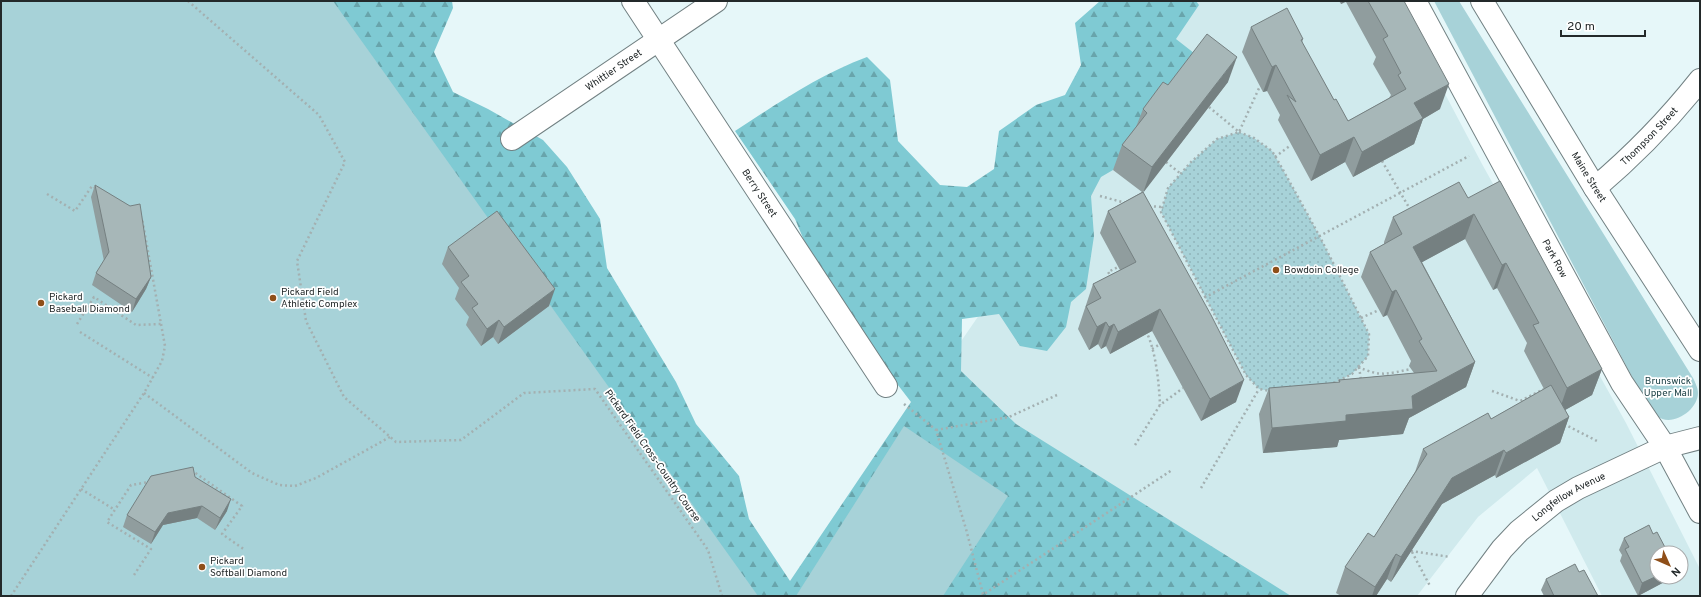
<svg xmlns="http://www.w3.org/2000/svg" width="1701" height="597" font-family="Overpass,sans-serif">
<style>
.built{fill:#d0eaed;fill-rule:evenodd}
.grass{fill:url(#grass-dots)}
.forest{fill:url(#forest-firs)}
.park{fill:#a7d2d8}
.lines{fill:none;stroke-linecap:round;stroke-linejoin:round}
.minor-casing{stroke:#728183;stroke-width:24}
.tertiary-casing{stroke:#728183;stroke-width:24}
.path{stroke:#a3b0b1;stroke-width:2.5;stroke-dasharray:2 3;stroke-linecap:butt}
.minor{stroke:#fff;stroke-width:22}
.tertiary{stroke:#fff;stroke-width:22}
.wall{fill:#909d9e}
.shaded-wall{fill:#758081}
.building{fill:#a7b7b8;stroke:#758081}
.poi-dot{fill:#8f4f19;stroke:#fff;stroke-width:1.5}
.labels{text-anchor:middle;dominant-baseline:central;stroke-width:3.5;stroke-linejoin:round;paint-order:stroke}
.street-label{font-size:10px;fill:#23292a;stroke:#fff}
.poi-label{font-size:10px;fill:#23292a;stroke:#fff;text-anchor:start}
.park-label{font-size:10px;fill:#1e4247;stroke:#fff}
</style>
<defs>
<pattern id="grass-dots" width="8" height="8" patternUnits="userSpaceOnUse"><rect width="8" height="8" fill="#a7d2d8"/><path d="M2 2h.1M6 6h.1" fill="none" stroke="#8fb4ba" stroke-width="1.8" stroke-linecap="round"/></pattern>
<pattern id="forest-firs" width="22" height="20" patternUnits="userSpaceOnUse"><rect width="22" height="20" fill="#7fcad3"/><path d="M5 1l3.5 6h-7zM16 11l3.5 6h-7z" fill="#68a4ab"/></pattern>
</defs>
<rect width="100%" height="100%" fill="#e6f7f9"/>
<!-- built -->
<path class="built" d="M 1196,1 L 1396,1 L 1482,164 L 1626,423 L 1700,569 L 1700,596 L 1602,596 L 1537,468 L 1478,517 L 1417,596 L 1272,596 L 937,376 ZM 1657,553 L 1681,553 L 1681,577 L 1657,577 Z"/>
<!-- grass -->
<path class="grass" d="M 1239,132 L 1254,138 L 1272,151 L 1282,168 L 1320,237 L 1369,334 L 1368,356 L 1352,374 L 1328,386 L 1281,393 L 1259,389 L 1246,375 L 1161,212 L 1168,188 L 1191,162 L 1217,139 Z"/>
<!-- forest -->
<path class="forest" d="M 1,1 L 452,1 L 453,8 L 434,52 L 453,92 L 488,109 L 543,140 L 567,167 L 600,219 L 607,268 L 676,382 L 696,424 L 739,476 L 749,519 L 790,581 L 911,402 L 825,290 L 795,219 L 735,131 C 778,103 819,75 867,57 L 890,80 L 898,141 L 940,185 L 967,187 L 994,169 L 999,131 L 1036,105 L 1065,95 L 1081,65 L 1075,23 L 1100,1 L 1196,1 L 1199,5 L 1176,39 L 1199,57 L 1113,170 L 1101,177 L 1091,196 L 1094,236 L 1086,289 L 1071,302 L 1066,327 L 1047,351 L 1020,346 L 999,314 L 962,319 L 961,371 L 1016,424 L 1291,596 L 477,596 Z"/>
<!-- park -->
<g class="park">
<path d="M 1,1 L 333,1 L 758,596 L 1,596 Z"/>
<path d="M 1434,1 L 1459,1 L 1693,378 C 1695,382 1698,388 1698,393 C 1698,410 1672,428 1657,416 C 1651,411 1643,395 1638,388 Z"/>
<path d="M 904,426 L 1008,496 L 943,596 L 796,596 Z"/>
</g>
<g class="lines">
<!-- minor casing -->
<g class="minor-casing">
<g id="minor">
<path id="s1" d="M 633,1 L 886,386"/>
<path id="s2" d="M 1415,1 L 1622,383 L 1665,447 L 1700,512"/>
<path id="s3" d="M 512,139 L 716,1"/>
<path id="s4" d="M 1595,188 C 1633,156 1669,119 1700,80"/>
<path id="s5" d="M 1467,596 L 1502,549 L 1519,531 L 1556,501 L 1578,488 L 1665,447 L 1700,438"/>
</g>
</g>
<!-- tertiary casing -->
<g class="tertiary-casing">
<g id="tertiary">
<path id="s6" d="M 1482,1 L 1595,188 L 1700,350"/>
</g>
</g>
<!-- path -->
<g class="path">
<path d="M 188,1 L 319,115 L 345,162 L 297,261 L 306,321 L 344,397 L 396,442 L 461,440 L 524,393 L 595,389 L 708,550 L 722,596"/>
<path d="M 1209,107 L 1239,132 L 1260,86"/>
<path d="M 1239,132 L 1254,138 L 1272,151 L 1282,168 L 1320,237 L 1369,334 L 1368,356 L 1352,374 L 1328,386 L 1281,393 L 1259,389 L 1246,375 L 1161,212 L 1168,188 L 1191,162 L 1217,139 Z"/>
<path d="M 1275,157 L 1291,145"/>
<path d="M 1382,161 L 1411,211"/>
<path d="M 1166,162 L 1181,174"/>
<path d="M 47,194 L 75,211 L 92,186 L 97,189"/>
<path d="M 1100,196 L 1126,203"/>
<path d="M 1149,206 L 1162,207"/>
<path d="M 1112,278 L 1108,272 L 1118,267"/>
<path d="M 1200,300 L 1469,156"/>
<path d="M 1361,318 L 1379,310"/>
<path d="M 77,324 L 94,297 L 136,325 L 161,324"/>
<path d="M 1146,331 C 1156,351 1159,383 1160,405"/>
<path d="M 80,332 L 153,378"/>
<path d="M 1152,349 L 1162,343"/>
<path d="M 1358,367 C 1381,377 1387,374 1411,369"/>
<path d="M 1359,367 L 1361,380"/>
<path d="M 1492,391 L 1520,401"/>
<path d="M 144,393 L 252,473 L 279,485 L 295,486 L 316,478 L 390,437"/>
<path d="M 1524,403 L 1520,401 L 1544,389"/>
<path d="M 904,404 L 936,430 L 966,529 L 983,594"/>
<path d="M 1564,424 L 1597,441"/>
<path d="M 936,430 L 1009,417 L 1057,395"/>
<path d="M 1135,445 L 1160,405 L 1183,388"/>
<path d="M 191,473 L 194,472 L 242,506 L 222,534 L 245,550"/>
<path d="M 1201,488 L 1259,389"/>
<path d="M 81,489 L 115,510"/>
<path d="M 1411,551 L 1450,557"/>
<path d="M 1412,552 L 1430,586"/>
<path d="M 134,575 L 151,549 L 107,522 L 131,485 L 149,482"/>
<path d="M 11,596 L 144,393 L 162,361 L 165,346 L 142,218 L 140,217"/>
<path d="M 981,596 L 1172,470"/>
</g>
<!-- minor -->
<use href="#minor" class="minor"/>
<!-- tertiary -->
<use href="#tertiary" class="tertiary"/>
</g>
<!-- wall -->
<g class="wall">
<path d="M 1339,1 L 1404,1 L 1440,109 L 1423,119 L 1414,144 L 1353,177 L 1345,162 L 1311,181 L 1278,120 L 1280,115 L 1267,91 L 1263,92 L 1242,52 L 1251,27 L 1303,39 L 1302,43 L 1334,100 L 1348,121 L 1389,98 L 1391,95 L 1373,64 L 1376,57 L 1346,2 L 1341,4 Z"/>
<path d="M 1228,82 L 1143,192 L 1236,402 L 1201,421 L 1152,331 L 1110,354 L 1106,346 L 1101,349 L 1098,344 L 1089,350 L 1078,329 L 1093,284 L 1120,270 L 1100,233 L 1108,211 L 1142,192 L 1113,170 L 1122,145 L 1136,127 L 1143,109 L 1168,85 Z"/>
<path d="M 95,185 L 151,277 L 146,289 L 132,312 L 92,285 L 96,273 L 104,261 L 91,197 Z"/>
<path d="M 1468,198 L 1602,369 L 1592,395 L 1565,410 L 1569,417 L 1560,443 L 1496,478 L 1495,475 L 1442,504 L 1391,582 L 1387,579 L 1376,596 L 1341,596 L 1336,593 L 1345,567 L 1374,537 L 1415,472 L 1423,449 L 1491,419 L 1544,389 L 1524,351 L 1527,343 L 1497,288 L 1493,290 L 1465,239 L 1422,262 L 1475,362 L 1466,387 L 1409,418 L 1403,434 L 1339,440 L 1337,447 L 1263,453 L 1259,414 L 1269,388 L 1339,382 L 1339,380 L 1414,373 L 1409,366 L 1411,361 L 1387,315 L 1383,317 L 1361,277 L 1370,252 L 1384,244 L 1384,242 L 1393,217 Z"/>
<path d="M 448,247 L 549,306 L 498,344 L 493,337 L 481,346 L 466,325 L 469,317 L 455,299 L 459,288 L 442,264 Z"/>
<path d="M 195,477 L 227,511 L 215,530 L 197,518 L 163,525 L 151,544 L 123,527 L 127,515 Z"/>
<path d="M 1653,534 L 1670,579 L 1638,596 L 1620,561 L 1622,555 L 1619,550 L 1624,538 Z"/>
<path d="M 1579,572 L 1598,596 L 1544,596 L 1541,590 L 1546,579 Z"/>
</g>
<!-- shaded-wall -->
<g class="shaded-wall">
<path d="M 1342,1 L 1346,1 L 1341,4 Z"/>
<path d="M 1237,57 L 1228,82 L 1143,193 L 1152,167 Z"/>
<path d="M 1276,65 L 1267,91 L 1263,92 L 1272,67 Z"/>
<path d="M 1449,84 L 1440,109 L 1423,119 L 1414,144 L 1353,177 L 1362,152 L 1414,103 Z"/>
<path d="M 1354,137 L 1345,162 L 1311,181 L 1320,155 Z"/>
<path d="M 1474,214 L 1465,239 L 1404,272 L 1413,247 Z"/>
<path d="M 1506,263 L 1497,288 L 1493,290 L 1502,265 Z"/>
<path d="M 151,277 L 146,289 L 132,312 L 136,299 Z"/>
<path d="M 555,289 L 549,306 L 498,344 L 504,327 Z"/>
<path d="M 1396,290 L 1387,315 L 1383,317 L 1392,292 Z"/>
<path d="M 1160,309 L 1152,331 L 1110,354 L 1118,332 Z"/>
<path d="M 499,320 L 493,337 L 481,346 L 487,329 Z"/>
<path d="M 1106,322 L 1098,344 L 1089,350 L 1097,327 Z"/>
<path d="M 1114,324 L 1106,346 L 1101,349 L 1109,327 Z"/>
<path d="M 1475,362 L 1466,387 L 1409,418 L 1403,434 L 1339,440 L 1337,447 L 1263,453 L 1272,428 L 1346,415 L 1412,396 Z"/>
<path d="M 1602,369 L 1592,395 L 1558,414 L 1567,388 Z"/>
<path d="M 1244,380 L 1236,402 L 1201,421 L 1210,399 Z"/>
<path d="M 1569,417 L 1560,443 L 1496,478 L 1506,453 Z"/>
<path d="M 1504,450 L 1495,475 L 1442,504 L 1391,582 L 1401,557 L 1452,478 Z"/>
<path d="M 231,499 L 227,511 L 215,530 L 220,518 Z"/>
<path d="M 202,506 L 197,518 L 163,525 L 151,544 L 155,532 L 168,513 Z"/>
<path d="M 1396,554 L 1387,579 L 1376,596 L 1372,596 L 1375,587 Z"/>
<path d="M 1657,576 L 1657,577 L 1671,577 L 1670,579 L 1638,596 L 1642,583 Z"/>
</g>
<!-- building -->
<g class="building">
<path d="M 1368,1 L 1404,1 L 1449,84 L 1414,103 L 1423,118 L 1362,152 L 1354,137 L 1320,155 L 1287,95 L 1296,102 L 1276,65 L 1272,67 L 1251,27 L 1287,8 L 1303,39 L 1301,40 L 1334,100 L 1336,99 L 1348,121 L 1406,89 L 1398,75 L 1401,73 L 1383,39 L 1388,36 Z"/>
<path d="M 1207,34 L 1237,57 L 1152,167 L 1122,145 L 1147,113 L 1143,109 L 1163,82 L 1168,85 Z"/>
<path d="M 1500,181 L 1602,369 L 1567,388 L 1533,325 L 1539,323 L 1506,263 L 1502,265 L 1474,214 L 1413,247 L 1475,362 L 1412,396 L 1413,409 L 1346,415 L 1346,421 L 1272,428 L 1269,388 L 1340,382 L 1339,380 L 1437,371 L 1419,341 L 1422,339 L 1396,290 L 1392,292 L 1370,252 L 1402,234 L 1393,217 L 1459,182 L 1468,198 Z"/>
<path d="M 95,185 L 130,206 L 140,204 L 151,277 L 136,299 L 96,273 L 109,252 Z"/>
<path d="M 1143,192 L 1211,315 L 1244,380 L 1210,399 L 1160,309 L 1118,332 L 1114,324 L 1109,327 L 1106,322 L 1097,327 L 1086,306 L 1101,298 L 1093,284 L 1136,262 L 1108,211 Z"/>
<path d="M 497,211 L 555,289 L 504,327 L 499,320 L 487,329 L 472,308 L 478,304 L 461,282 L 469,276 L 448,247 Z"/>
<path d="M 1551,385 L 1569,417 L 1506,453 L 1504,450 L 1452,478 L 1401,557 L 1396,554 L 1375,587 L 1345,567 L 1368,533 L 1374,537 L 1427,454 L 1423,449 L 1488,413 L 1491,419 Z"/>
<path d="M 193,467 L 195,477 L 231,499 L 220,518 L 202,506 L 168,513 L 155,532 L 127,515 L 151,476 Z"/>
<path d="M 1649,525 L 1653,534 L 1657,532 L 1668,553 L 1657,553 L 1657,576 L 1642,583 L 1625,549 L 1629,547 L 1624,538 Z"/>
<path d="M 1575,564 L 1579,572 L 1584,570 L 1598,596 L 1554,596 L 1546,579 Z"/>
</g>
<!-- markers -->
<g class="poi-dot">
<circle cx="1276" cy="270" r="4"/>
<circle cx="273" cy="298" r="4"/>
<circle cx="41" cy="303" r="4"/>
<circle cx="202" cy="567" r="4"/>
</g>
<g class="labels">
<!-- street labels -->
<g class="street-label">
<text stroke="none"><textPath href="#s3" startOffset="123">Whittier Street</textPath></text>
<text stroke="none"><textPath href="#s4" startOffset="75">Thompson Street</textPath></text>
<text stroke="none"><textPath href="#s6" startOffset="206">Maine Street</textPath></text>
<text stroke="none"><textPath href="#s1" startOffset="230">Berry Street</textPath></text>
<text stroke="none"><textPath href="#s2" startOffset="293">Park Row</textPath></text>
<text transform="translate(652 456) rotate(55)">Pickard Field Cross-Country Course</text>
<text stroke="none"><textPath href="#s5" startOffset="144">Longfellow Avenue</textPath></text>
</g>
<!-- poi labels -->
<g class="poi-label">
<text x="1284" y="270">Bowdoin College</text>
<text x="281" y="292">Pickard Field<tspan x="281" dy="12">Athletic Complex</tspan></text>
<text x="49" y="297">Pickard<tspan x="49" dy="12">Baseball Diamond</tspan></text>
<text x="210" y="561">Pickard<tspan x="210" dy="12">Softball Diamond</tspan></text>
</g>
<!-- park labels -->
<g class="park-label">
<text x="1668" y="381">Brunswick<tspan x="1668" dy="12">Upper Mall</tspan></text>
</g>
</g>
<!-- border -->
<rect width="1701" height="597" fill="none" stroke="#23292a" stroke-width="4"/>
<!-- north arrow -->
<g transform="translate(1669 565) rotate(135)"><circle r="19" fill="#ffffff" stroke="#a7a9aa"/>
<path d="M0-3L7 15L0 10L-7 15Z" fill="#8f4f19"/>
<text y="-6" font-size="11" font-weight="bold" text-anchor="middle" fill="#23292a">N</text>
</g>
<!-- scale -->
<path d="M1561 30v6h84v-6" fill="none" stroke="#23292a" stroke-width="2"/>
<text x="1567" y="30" font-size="12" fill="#23292a" stroke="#ffffff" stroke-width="3" paint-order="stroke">20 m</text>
</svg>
